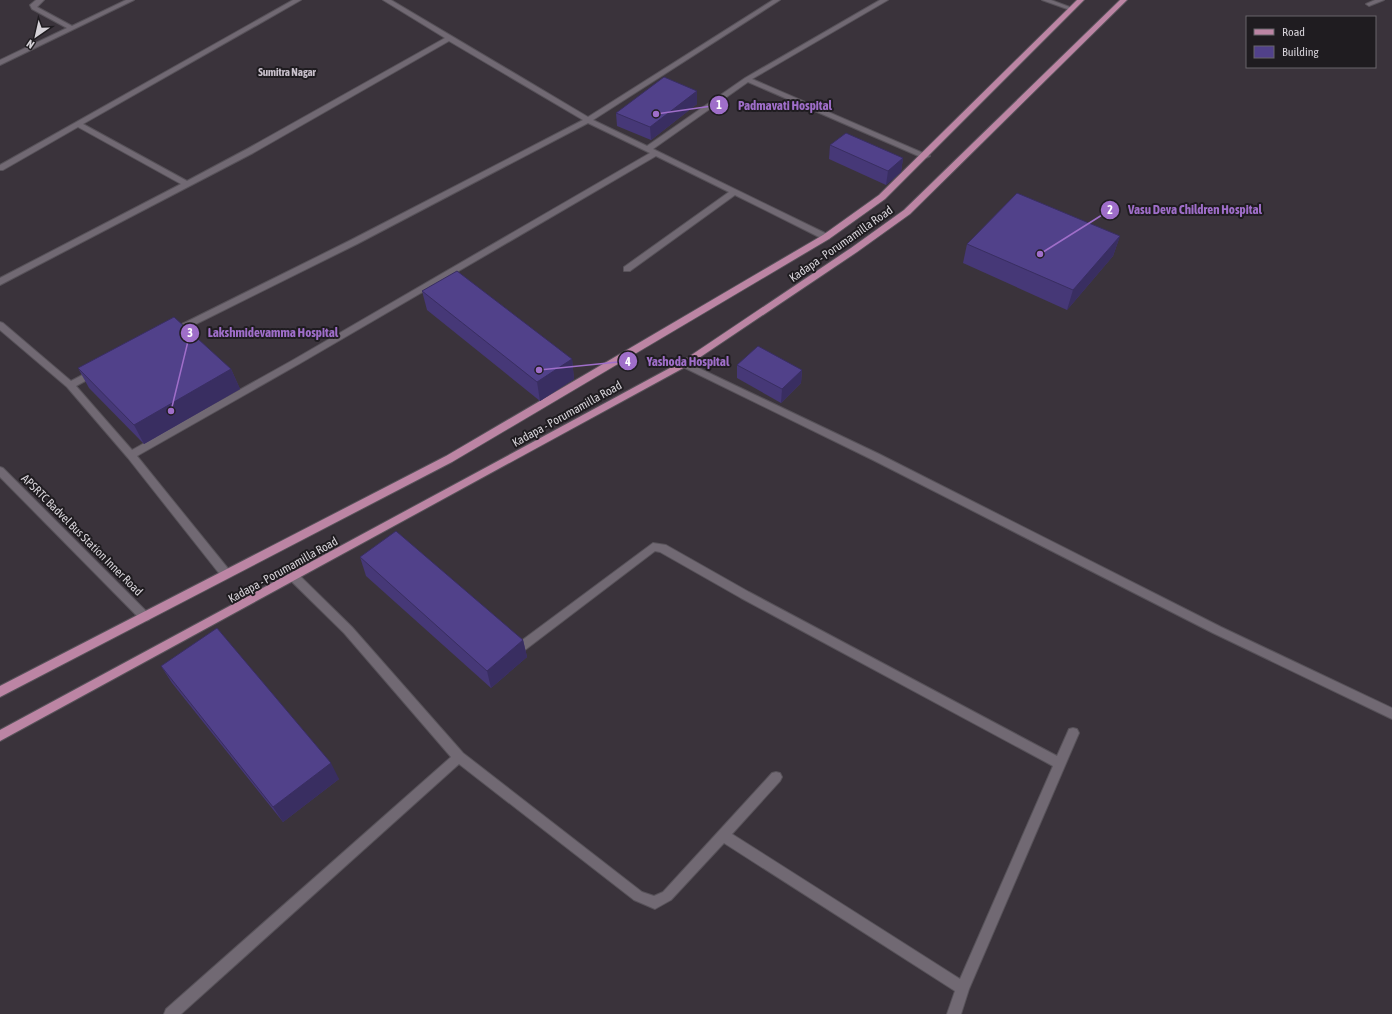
<svg xmlns="http://www.w3.org/2000/svg" width="1392" height="1014" font-family="'Asap Condensed',sans-serif">
<style>
.lines{fill:none;stroke-linecap:round;stroke-linejoin:round}
.lane-casing{stroke:#575259;stroke-width:2}
.street-casing{stroke:#575259;stroke-width:2}
.primary-casing{stroke:#575259;stroke-width:2}
.lane{fill:#716973;fill-rule:evenodd}
.street{fill:#716973;fill-rule:evenodd}
.primary{fill:#bc85a4;fill-rule:evenodd}
.wall{fill:#463877}
.shaded-wall{fill:#392e61}
.building{fill:#51418a;stroke:#392e61}
.labels{text-anchor:middle;dominant-baseline:central;stroke-width:4;stroke-linejoin:round;paint-order:stroke}
.far-neighbourhood-label{font-size:11px;font-weight:bold;fill:#c8c0cb;stroke:#1f1c20}
.street-label{font-size:12px;fill:#d6d2d8;stroke:#1f1c20}
.leader{fill:none;stroke:#9f6ec9;stroke-width:1.5}
.callout-dot{fill:#9f6ec9;stroke:#1f1c20;stroke-width:1.5}
.mark-label{font-size:12px;text-anchor:middle;font-weight:bold;fill:#fff}
.callout-label{font-size:13px;text-anchor:middle;font-weight:bold;fill:#9f6ec9;stroke:#1f1c20;stroke-width:4;stroke-linejoin:round;paint-order:stroke}
</style>
<rect width="100%" height="100%" fill="#3a333b"/>
<g class="lines">
<!-- lane casing -->
<g class="lane-casing">
<g id="lane">
<path d="M 1375,0 L 1384,0 L 1369,6 L 1366,4 Z"/>
<path d="M 0,467 L 3,468 L 149,614 L 150,617 L 149,620 L 145,621 L 141,620 L 0,477 Z"/>
</g>
</g>
<!-- street casing -->
<g class="street-casing">
<g id="street">
<path d="M 36,0 L 44,0 L 37,7 L 72,26 L 126,0 L 134,0 L 0,65 L 0,60 L 67,28 L 32,9 L 30,5 Z"/>
<path d="M 293,0 L 301,0 L 83,124 L 187,181 L 247,149 L 445,38 L 383,0 L 391,0 L 588,117 L 773,0 L 780,0 L 593,120 L 647,146 L 745,78 L 880,0 L 888,0 L 752,79 L 930,156 L 926,158 L 923,158 L 748,82 L 653,149 L 829,235 L 829,239 L 823,239 L 735,195 L 630,271 L 624,271 L 624,267 L 729,192 L 656,156 L 299,364 L 137,456 L 230,571 L 231,574 L 230,577 L 222,577 L 128,458 L 67,387 L 0,330 L 0,322 L 3,323 L 71,381 L 92,370 L 98,370 L 100,372 L 98,374 L 76,386 L 132,450 L 293,360 L 650,153 L 588,123 L 357,244 L 176,334 L 170,334 L 169,332 L 170,330 L 351,240 L 583,120 L 449,41 L 253,153 L 0,285 L 0,278 L 181,184 L 78,127 L 3,170 L 0,170 L 0,165 Z"/>
<path d="M 1042,0 L 1051,0 L 1075,9 L 1070,10 Z"/>
<path d="M 684,361 L 879,454 L 1221,627 L 1392,708 L 1392,719 L 1213,633 L 873,460 L 681,366 L 679,364 Z"/>
<path d="M 653,543 L 666,545 L 749,592 L 1057,756 L 1069,729 L 1073,728 L 1077,729 L 1079,733 L 969,989 L 961,1014 L 947,1014 L 955,991 L 724,843 L 671,900 L 655,909 L 634,900 L 459,764 L 181,1014 L 164,1014 L 166,1009 L 451,757 L 344,633 L 290,580 L 289,577 L 290,574 L 294,573 L 298,574 L 352,627 L 463,753 L 642,892 L 654,896 L 663,892 L 772,773 L 776,772 L 780,773 L 782,777 L 780,781 L 732,834 L 960,979 L 1053,766 L 741,598 L 660,552 L 655,551 L 521,653 L 517,655 L 513,653 L 512,650 L 513,647 Z"/>
</g>
</g>
<!-- primary casing -->
<g class="primary-casing">
<g id="primary">
<path d="M 1077,0 L 1084,0 L 885,199 L 829,239 L 452,462 L 0,697 L 0,686 L 446,456 L 823,235 L 879,195 Z"/>
<path d="M 1120,0 L 1127,0 L 910,214 L 857,252 L 687,366 L 0,741 L 0,730 L 681,362 L 851,248 L 904,210 Z"/>
</g>
</g>
<!-- lane -->
<use href="#lane" class="lane"/>
<!-- street -->
<use href="#street" class="street"/>
<!-- primary -->
<use href="#primary" class="primary"/>
</g>
<!-- wall -->
<g class="wall">
<path d="M 697,104 L 651,140 L 617,126 L 616,113 Z"/>
<path d="M 830,145 L 903,158 L 901,172 L 886,185 L 829,159 Z"/>
<path d="M 1120,236 L 1113,256 L 1067,310 L 963,263 L 967,244 Z"/>
<path d="M 422,291 L 572,359 L 574,379 L 540,401 L 427,310 Z"/>
<path d="M 737,365 L 802,370 L 801,383 L 781,403 L 737,378 Z"/>
<path d="M 78,368 L 231,369 L 240,389 L 144,444 L 89,388 Z"/>
<path d="M 360,557 L 523,640 L 527,657 L 491,688 L 366,576 Z"/>
<path d="M 161,666 L 339,779 L 283,822 L 172,683 Z"/>
</g>
<!-- shaded-wall -->
<g class="shaded-wall">
<path d="M 697,91 L 697,104 L 651,140 L 650,127 Z"/>
<path d="M 903,158 L 901,172 L 886,185 L 888,171 Z"/>
<path d="M 1120,236 L 1113,256 L 1067,310 L 1073,290 Z"/>
<path d="M 572,359 L 574,379 L 540,401 L 537,382 Z"/>
<path d="M 231,369 L 240,389 L 144,444 L 134,425 Z"/>
<path d="M 802,370 L 801,383 L 781,403 L 782,389 Z"/>
<path d="M 523,640 L 527,657 L 491,688 L 487,671 Z"/>
<path d="M 331,763 L 339,779 L 283,822 L 273,807 Z"/>
</g>
<!-- building -->
<g class="building">
<path d="M 664,77 L 697,91 L 650,127 L 616,113 Z"/>
<path d="M 846,133 L 903,158 L 888,171 L 830,145 Z"/>
<path d="M 1017,193 L 1120,236 L 1073,290 L 967,244 Z"/>
<path d="M 457,271 L 572,359 L 537,382 L 422,291 Z"/>
<path d="M 174,317 L 231,369 L 134,425 L 78,368 Z"/>
<path d="M 758,346 L 802,370 L 782,389 L 737,365 Z"/>
<path d="M 396,531 L 523,640 L 487,671 L 360,557 Z"/>
<path d="M 217,628 L 331,763 L 273,807 L 161,666 Z"/>
</g>
<g class="labels">
<!-- far-neighbourhood labels -->
<g class="far-neighbourhood-label">
<text x="287" y="72">Sumitra Nagar</text>
</g>
<!-- street labels -->
<g class="street-label">
<text transform="translate(841 244) rotate(-35)">Kadapa - Porumamilla Road</text>
<text transform="translate(567 414) rotate(-29)">Kadapa - Porumamilla Road</text>
<text transform="translate(82 535) rotate(45)">APSRTC Badvel Bus Station Inner Road</text>
<text transform="translate(283 570) rotate(-29)">Kadapa - Porumamilla Road</text>
</g>
</g>
<!-- callouts -->
<path class="leader" d="M656 114L719 105M1040 254L1110 210M171 411L190 333M539 370L628 361"/>
<g class="callout-dot">
<circle cx="656" cy="114" r="4"/>
<circle cx="1040" cy="254" r="4"/>
<circle cx="171" cy="411" r="4"/>
<circle cx="539" cy="370" r="4"/>
<circle cx="719" cy="105" r="10"/>
<circle cx="1110" cy="210" r="10"/>
<circle cx="190" cy="333" r="10"/>
<circle cx="628" cy="361" r="10"/>
</g>
<g class="mark-label">
<text x="719" y="109">1</text>
<text x="1110" y="214">2</text>
<text x="190" y="337">3</text>
<text x="628" y="366">4</text>
</g>
<g class="callout-label">
<text x="785" y="110">Padmavati Hospital</text>
<text x="1195" y="214">Vasu Deva Children Hospital</text>
<text x="273" y="337">Lakshmidevamma Hospital</text>
<text x="688" y="366">Yashoda Hospital</text>
</g>
<!-- legend -->
<rect x="1246" y="16" width="130" height="52" fill="#1f1c20" stroke="#68656a"/>
<rect x="1254" y="29" width="20" height="6" fill="#bc85a4" stroke="#68656a"/>
<text x="1282" y="36" font-size="12" fill="#d6d2d8">Road</text>
<rect x="1254" y="46" width="20" height="12" fill="#51418a" stroke="#68656a"/>
<text x="1282" y="56" font-size="12" fill="#d6d2d8">Building</text>
<!-- north arrow -->
<g transform="translate(36 36) rotate(214)" stroke="#1f1c20" stroke-width="3" paint-order="stroke">
<path d="M0-3L7 15L0 10L-7 15Z" fill="#d6d2d8"/>
<text y="-6" font-size="11" font-weight="bold" text-anchor="middle" fill="#d6d2d8">N</text>
</g>
</svg>
